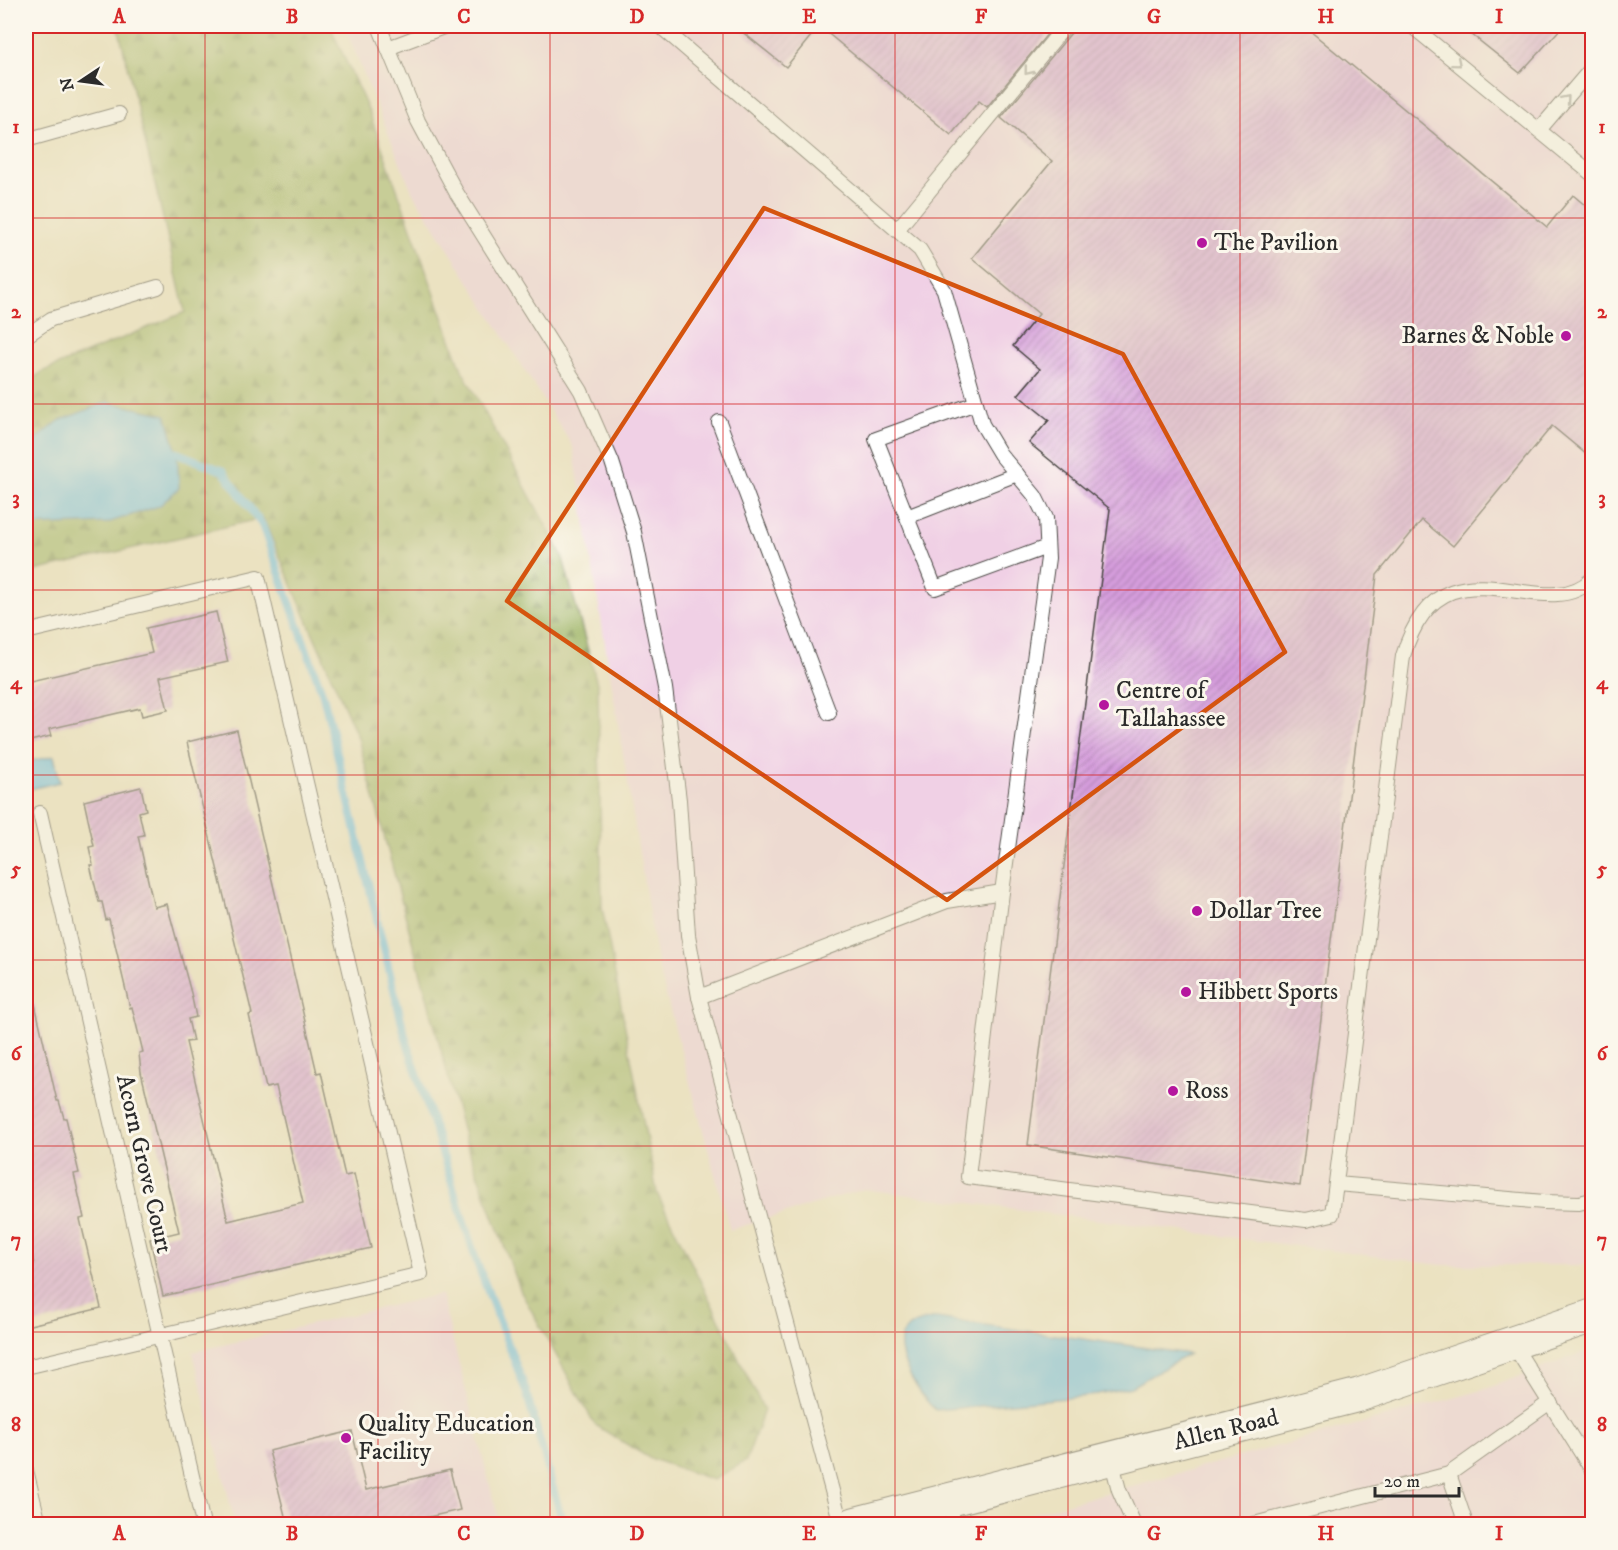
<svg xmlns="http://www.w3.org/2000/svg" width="1618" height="1550" font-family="'IM FELL DW Pica',serif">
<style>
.built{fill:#f0d0e5}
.forest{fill:url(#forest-firs);stroke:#647048;stroke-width:1.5}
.water{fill:#6abde6;stroke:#4a7488;stroke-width:1.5}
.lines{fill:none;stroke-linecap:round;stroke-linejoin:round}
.stream{stroke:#6abde6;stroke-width:8}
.building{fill:url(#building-hatch)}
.service-casing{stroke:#484642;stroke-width:16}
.tertiary-casing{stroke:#484642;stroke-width:35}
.service{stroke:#fff;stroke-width:14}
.tertiary{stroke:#fff;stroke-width:33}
.oneway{stroke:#a0a0a0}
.marked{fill:none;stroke:#d5540f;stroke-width:4.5;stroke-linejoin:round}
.grid{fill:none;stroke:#d62828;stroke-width:1.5;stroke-opacity:0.55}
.poi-dot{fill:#b5179e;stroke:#fbf7ec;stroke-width:2}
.labels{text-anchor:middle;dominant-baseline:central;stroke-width:6;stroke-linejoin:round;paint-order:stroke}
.poi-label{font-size:24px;fill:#2b2b2b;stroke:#fbf7ec;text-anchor:start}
.street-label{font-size:24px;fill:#2b2b2b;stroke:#fbf7ec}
.neatline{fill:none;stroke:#d62828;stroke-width:2}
.grid-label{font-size:20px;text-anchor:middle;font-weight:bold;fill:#d62828}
</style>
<defs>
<pattern id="forest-firs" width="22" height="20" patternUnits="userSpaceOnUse" patternTransform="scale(1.5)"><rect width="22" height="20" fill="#9cb465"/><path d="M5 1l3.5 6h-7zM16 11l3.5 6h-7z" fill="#7f9353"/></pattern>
<pattern id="building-hatch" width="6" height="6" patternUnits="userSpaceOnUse" patternTransform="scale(1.5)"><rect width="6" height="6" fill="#d69ddd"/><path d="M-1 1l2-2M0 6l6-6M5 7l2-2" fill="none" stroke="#ae80b3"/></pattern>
</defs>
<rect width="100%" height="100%" fill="#fbf7ec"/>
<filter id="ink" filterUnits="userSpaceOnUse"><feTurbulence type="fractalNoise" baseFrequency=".0167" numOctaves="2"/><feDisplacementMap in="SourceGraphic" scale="12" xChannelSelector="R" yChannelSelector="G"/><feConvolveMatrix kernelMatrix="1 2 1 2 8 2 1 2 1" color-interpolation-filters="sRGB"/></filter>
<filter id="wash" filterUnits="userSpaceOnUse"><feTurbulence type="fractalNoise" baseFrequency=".008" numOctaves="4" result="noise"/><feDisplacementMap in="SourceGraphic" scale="24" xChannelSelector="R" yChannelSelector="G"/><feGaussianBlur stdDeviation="1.35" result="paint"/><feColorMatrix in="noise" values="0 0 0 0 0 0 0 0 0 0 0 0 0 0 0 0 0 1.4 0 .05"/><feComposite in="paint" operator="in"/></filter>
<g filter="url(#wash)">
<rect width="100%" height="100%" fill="#ebe2c1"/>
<!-- built -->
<g class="built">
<path d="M 344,26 L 1592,26 L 1592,1265 L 1441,1265 L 864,1189 L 730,1230 L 657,962 L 573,447 L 412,191 Z"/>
<path d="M 441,1294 L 500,1524 L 235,1524 L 193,1352 Z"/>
<path d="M 1592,1349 L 1592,1524 L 993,1524 L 1483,1390 Z"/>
</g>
<!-- forest -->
<path class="forest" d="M 118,26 L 330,26 L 370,114 L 462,370 L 562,555 L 598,687 L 602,907 L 657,1193 L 764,1410 L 746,1461 L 713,1480 L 649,1458 L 595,1425 L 521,1292 L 465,1140 L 358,738 L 263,518 L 26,573 L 26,383 L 44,371 L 185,312 Z"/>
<!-- water -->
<g class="water">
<path d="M 107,402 L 166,415 L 177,453 L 179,488 L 159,506 L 107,523 L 26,526 L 26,448 L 59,421 Z"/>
<path d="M 54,756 L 60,782 L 26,790 L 26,762 Z"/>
<path d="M 936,1318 L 1189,1354 L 1131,1387 L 1088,1396 L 936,1410 C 921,1399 893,1354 903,1334 C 909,1322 925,1321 936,1318 Z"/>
</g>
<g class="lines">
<!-- stream -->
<path class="stream" d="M 177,453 L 223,471 L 262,525 L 323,695 L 405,1036 L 477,1263 L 526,1391 L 563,1524"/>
</g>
<g id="blocks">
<!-- building -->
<g class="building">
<path d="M 735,26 L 1054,26 L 987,107 L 979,101 L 951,135 L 819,26 L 786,67 Z"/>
<path d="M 1074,26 L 1304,26 L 1547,227 L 1573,195 L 1593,212 L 1593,460 L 1552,426 L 1453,546 L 1422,520 L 1377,575 L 1300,1186 L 1028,1145 L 1110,509 L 1029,443 L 1049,420 L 1018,395 L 1040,369 L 1013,346 L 1039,314 L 972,258 L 1052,161 L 1001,118 L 1072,32 Z"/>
<path d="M 1461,26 L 1563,26 L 1520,73 Z"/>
<path d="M 216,612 L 228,662 L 160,677 L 168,710 L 142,716 L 140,708 L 49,729 L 51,736 L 26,742 L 26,682 L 152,653 L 146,628 Z"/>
<path d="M 237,730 L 317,1073 L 321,1072 L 345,1176 L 354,1174 L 371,1248 L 163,1296 L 150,1239 L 179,1232 L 141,1072 L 139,1053 L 143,1052 L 132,1007 L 130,1008 L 109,919 L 106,920 L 102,902 L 99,902 L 90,865 L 93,865 L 89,847 L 94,846 L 84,801 L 141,787 L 146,810 L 139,812 L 144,835 L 138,836 L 154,907 L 167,904 L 191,993 L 196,1017 L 188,1019 L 193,1041 L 186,1042 L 228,1221 L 303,1203 L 276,1086 L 266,1088 L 249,1015 L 252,1014 L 187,742 Z"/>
<path d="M 35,1004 L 57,1101 L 59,1101 L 64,1118 L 66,1118 L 79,1173 L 74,1174 L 84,1218 L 80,1219 L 101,1308 L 26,1326 L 26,1266 L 34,1264 L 26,1229 L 26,1005 Z"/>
<path d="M 352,1431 L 366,1490 L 450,1470 L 460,1510 L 397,1524 L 287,1524 L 269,1451 Z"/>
</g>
</g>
</g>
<g filter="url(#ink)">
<use href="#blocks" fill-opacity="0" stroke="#484642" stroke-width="1.5"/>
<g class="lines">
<!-- service casing -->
<g class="service-casing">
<g id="service">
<path d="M 379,26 L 418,121 L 456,192 L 581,391 L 612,462 L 634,532 L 665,688 L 679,800 L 688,935 L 699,997 L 841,1524"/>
<path d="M 660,26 L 920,250 L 944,290 L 982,424 L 1000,454 L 1035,496 L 1046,518 L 1048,558 L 1002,892 L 968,1177 L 1306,1220 L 1332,1214 L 1403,656 C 1442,526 1542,630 1592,579"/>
<path d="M 1412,26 L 1592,174"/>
<path d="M 388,48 L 446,26"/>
<path d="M 1539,130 L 1592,68"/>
<path d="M 26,140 L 119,114"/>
<path d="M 897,230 L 1065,26"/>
<path d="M 26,336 L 51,319 L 158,287"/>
<path d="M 976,403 L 876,439 L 935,588 L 1047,547"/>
<path d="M 719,422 L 829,713"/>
<path d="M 907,517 L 1017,474"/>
<path d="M 26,632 L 258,577 L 421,1274 L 26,1367"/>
<path d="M 40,813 L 203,1524"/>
<path d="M 699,997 L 947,901 L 1002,892"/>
<path d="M 1337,1184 L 1544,1202 L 1579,1203 L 1592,1200"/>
<path d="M 1513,1344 L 1592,1470"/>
<path d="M 1111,1459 L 1119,1490 L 1134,1524"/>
<path d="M 26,1470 L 39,1524"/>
<path d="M 1449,1474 L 1466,1524"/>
<path d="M 949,1501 L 954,1524"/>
<path d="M 1254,1524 L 1449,1474 L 1550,1402"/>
</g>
</g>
<!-- tertiary casing -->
<g class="tertiary-casing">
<path id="tertiary" d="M 854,1524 L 1359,1395 L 1592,1316"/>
</g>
<!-- service -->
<use href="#service" class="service"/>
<!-- tertiary -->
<use href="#tertiary" class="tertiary"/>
</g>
<!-- one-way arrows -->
<defs><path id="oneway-chevron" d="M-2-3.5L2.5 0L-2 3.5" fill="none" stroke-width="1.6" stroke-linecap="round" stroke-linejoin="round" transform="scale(1.5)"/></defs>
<g class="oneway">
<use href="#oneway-chevron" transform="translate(1457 63) rotate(40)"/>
<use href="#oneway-chevron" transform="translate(1028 71) rotate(129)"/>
<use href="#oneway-chevron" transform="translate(1566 99) rotate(-49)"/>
</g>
</g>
<!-- marked area -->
<path d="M0 0H1618V1550H0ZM 764,208 L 1123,354 L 1285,652 L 947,900 L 507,601 Z" fill="#ebe2c1" fill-opacity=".55" fill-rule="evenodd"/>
<path class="marked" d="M 764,208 L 1123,354 L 1285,652 L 947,900 L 507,601 Z"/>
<!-- grid -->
<path class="grid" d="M 205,26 L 205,1524M 378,26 L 378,1524M 550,26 L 550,1524M 723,26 L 723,1524M 895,26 L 895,1524M 1068,26 L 1068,1524M 1240,26 L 1240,1524M 1413,26 L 1413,1524M 26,218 L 1592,218M 26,404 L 1592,404M 26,590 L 1592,590M 26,775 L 1592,775M 26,960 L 1592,960M 26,1146 L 1592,1146M 26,1332 L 1592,1332"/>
<!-- markers -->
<g class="poi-dot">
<circle cx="1202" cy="243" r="6"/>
<circle cx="1566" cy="336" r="6"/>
<circle cx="1104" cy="705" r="6"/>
<circle cx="1197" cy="911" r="6"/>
<circle cx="1186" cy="992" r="6"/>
<circle cx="1173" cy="1091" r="6"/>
<circle cx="346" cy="1438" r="6"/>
</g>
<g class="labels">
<!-- poi labels -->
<g class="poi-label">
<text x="1214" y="243">The Pavilion</text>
<text x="1554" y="336" text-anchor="end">Barnes &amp; Noble</text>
<text x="1116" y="691">Centre of<tspan x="1116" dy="28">Tallahassee</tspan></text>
<text x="1209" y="911">Dollar Tree</text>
<text x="1198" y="992">Hibbett Sports</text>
<text x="1185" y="1091">Ross</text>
<text x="358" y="1424">Quality Education<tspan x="358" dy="28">Facility</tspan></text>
</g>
<!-- street labels -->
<g class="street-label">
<text transform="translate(144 1164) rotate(77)">Acorn Grove Court</text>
<text transform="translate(1226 1430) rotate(-14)">Allen Road</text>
</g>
</g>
<!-- margin -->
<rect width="1618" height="1550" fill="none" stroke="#fbf7ec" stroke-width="66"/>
<!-- north arrow -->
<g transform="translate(81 81) rotate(257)" stroke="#fbf7ec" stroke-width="4.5" paint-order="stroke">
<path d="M0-4.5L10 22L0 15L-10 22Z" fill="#2b2b2b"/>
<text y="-9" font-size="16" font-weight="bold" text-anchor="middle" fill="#2b2b2b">N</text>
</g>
<!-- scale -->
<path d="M1375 1487v9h84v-9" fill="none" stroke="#2b2b2b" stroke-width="3"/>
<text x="1384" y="1487" font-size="18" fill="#2b2b2b" stroke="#fbf7ec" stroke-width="4.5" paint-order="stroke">20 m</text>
<rect x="33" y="33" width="1552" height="1484" class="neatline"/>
<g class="grid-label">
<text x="119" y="23">A</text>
<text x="292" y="23">B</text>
<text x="464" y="23">C</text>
<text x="637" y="23">D</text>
<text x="809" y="23">E</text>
<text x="981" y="23">F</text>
<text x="1154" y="23">G</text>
<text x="1326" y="23">H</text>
<text x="1499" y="23">I</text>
<text x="16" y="133">1</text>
<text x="1602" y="133">1</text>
<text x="16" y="318">2</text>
<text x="1602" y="318">2</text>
<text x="16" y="504">3</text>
<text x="1602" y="504">3</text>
<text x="16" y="689">4</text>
<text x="1602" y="689">4</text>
<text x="16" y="875">5</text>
<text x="1602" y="875">5</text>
<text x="16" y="1060">6</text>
<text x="1602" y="1060">6</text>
<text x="16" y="1246">7</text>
<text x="1602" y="1246">7</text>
<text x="16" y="1431">8</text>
<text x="1602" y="1431">8</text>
<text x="119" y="1540">A</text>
<text x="292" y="1540">B</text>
<text x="464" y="1540">C</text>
<text x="637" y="1540">D</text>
<text x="809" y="1540">E</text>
<text x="981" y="1540">F</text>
<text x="1154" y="1540">G</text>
<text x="1326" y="1540">H</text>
<text x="1499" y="1540">I</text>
</g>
</svg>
